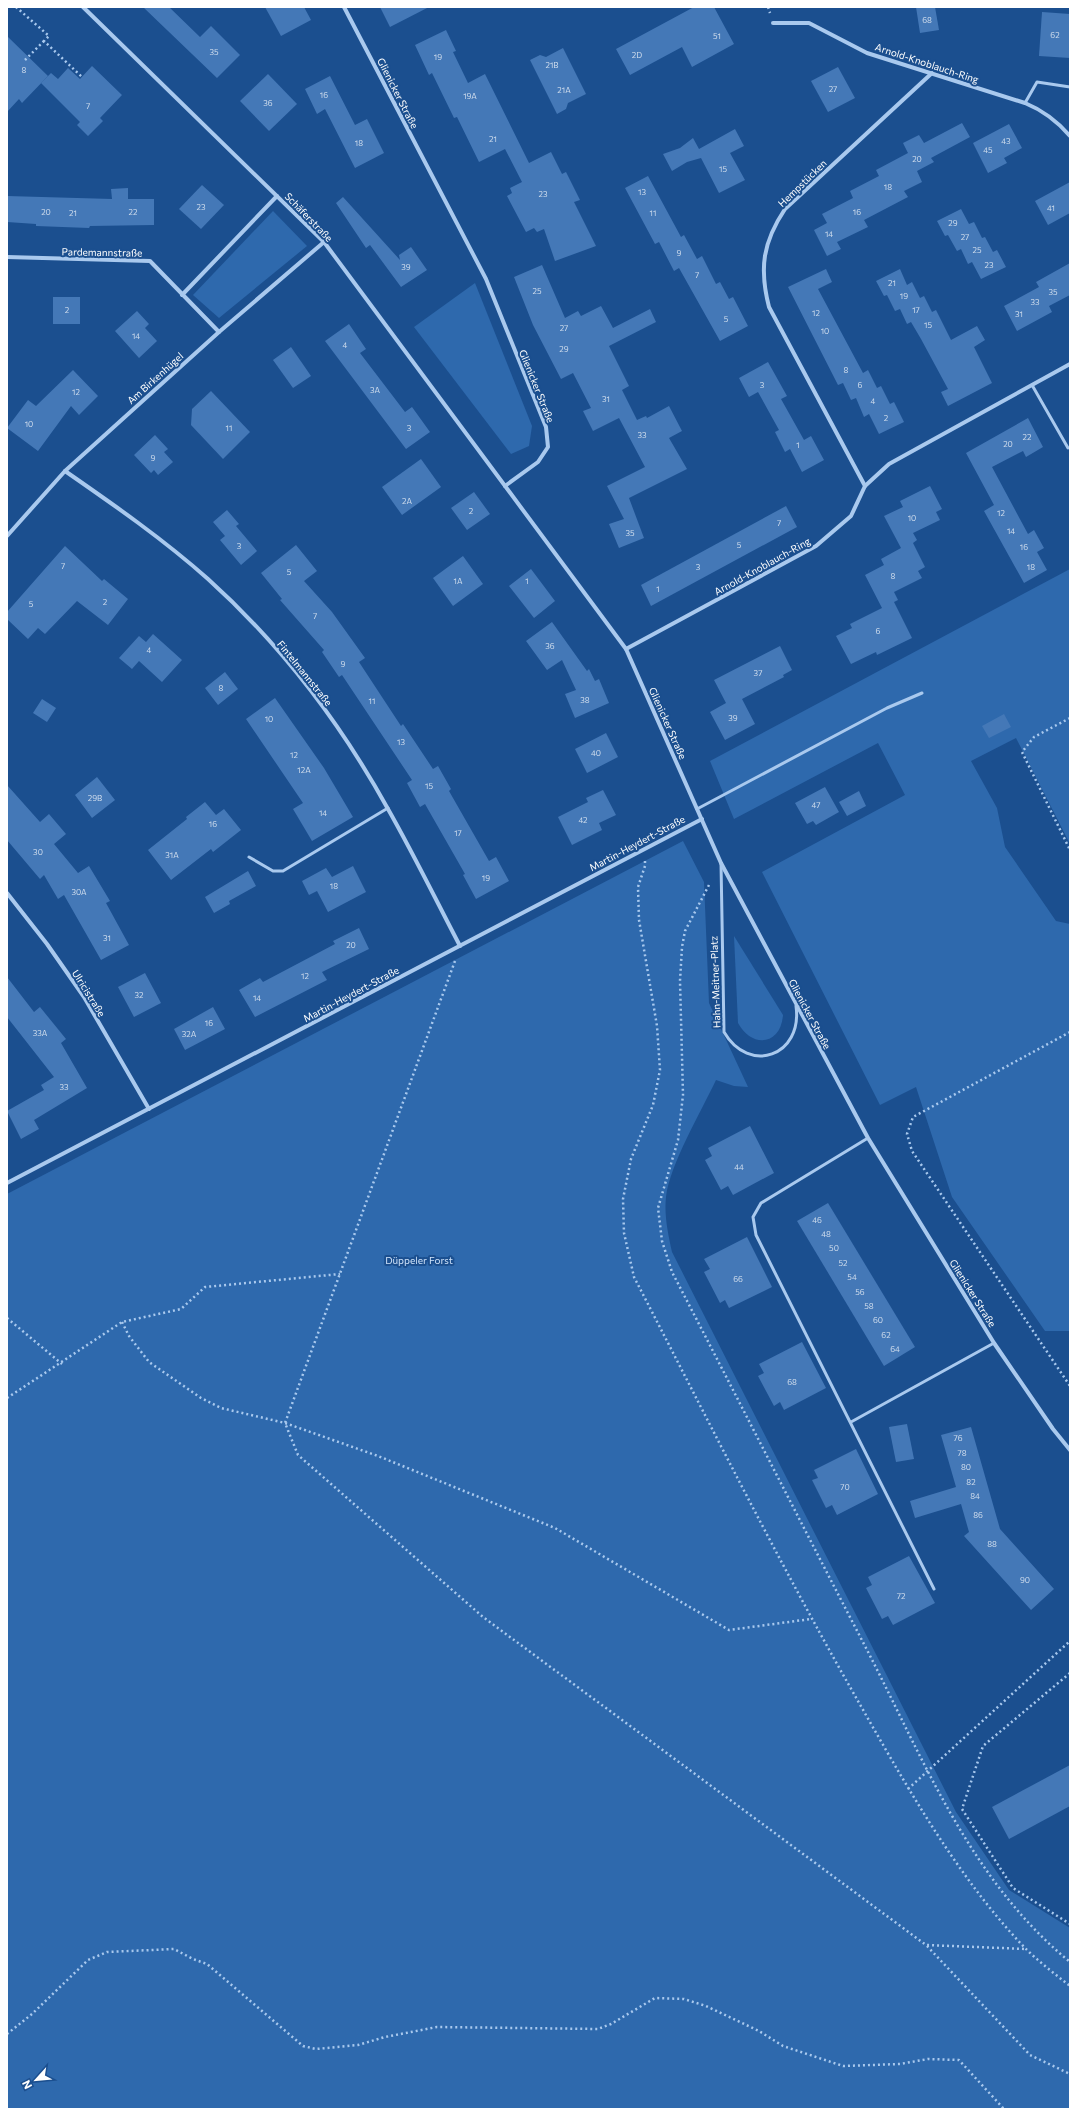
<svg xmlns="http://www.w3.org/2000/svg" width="1077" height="2116" font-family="Commissioner,sans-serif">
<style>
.green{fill:#2e69ad}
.building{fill:#4478b7}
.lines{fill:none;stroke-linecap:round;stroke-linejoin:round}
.path{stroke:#a9c9ee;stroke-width:2.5;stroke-dasharray:2 3;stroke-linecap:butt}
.service{stroke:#a9c9ee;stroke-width:3}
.minor{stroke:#a9c9ee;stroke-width:4}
.labels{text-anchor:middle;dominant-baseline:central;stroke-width:4;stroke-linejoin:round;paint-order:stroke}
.number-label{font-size:8px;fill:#d0dded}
.street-label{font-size:10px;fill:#fff;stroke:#1b4f8f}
.park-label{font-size:10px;fill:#cfe3fa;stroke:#1b4f8f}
</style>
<rect width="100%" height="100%" fill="#1b4f8f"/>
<!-- green -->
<g class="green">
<path d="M 273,211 L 307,246 L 219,318 L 193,295 Z"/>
<path d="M 475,283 L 532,426 L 529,446 L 511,454 L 414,327 Z"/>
<path d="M 1070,569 L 1070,844 L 1016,738 L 971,761 L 997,808 L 1005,847 L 1056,921 L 1070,924 L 1070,1331 L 1045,1331 L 952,1197 L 916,1087 L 880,1105 L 762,872 L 905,795 L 878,743 L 734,819 L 710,761 Z"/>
<path d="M 683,841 L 704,882 L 709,1003 L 748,1087 L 734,1086 L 716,1080 C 701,1112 670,1164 666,1197 C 664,1215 668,1234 672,1252 L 956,1812 L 1009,1890 L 1070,1928 L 1070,2109 L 7,2109 L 7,1194 Z"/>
<path d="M 734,936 L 783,1015 C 781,1045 752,1049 738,1023 Z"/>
</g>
<!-- building -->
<g class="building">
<path d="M 143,7 L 169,7 L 200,37 L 211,26 L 240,55 L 217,78 Z"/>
<path d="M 265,7 L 304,7 L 311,20 L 281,36 Z"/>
<path d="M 380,7 L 429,7 L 390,27 Z"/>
<path d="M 694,7 L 714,7 L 734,44 L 692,67 L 682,47 L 630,75 L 616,49 Z"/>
<path d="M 916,7 L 935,7 L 939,30 L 920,33 Z"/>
<path d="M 1042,12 L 1070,14 L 1070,58 L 1039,56 Z"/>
<path d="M 446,30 L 456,51 L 453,52 L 468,83 L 485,74 L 529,163 L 551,152 L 562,174 L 566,172 L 580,200 L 574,202 L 596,246 L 555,261 L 544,229 L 537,232 L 534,228 L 526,232 L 507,196 L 512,193 L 510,188 L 522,182 L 505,149 L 479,162 L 457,117 L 454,118 L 432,73 L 429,75 L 415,45 Z"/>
<path d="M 7,36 L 48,76 L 22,103 L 19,99 L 7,112 Z"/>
<path d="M 563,48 L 586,94 L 568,103 L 566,109 L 557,114 L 530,60 L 540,55 L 546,57 Z"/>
<path d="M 92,66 L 122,95 L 100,118 L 103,121 L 88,136 L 77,125 L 80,122 L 41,83 L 51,73 L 58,79 L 68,68 L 80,79 Z"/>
<path d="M 838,67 L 855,98 L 828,112 L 811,81 Z"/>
<path d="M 268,74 L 297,104 L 269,131 L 240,101 Z"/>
<path d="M 330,76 L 355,125 L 367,119 L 384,153 L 355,168 L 325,109 L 317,114 L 305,89 Z"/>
<path d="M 962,123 L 970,137 L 931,158 L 934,162 L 917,171 L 922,182 L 904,191 L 908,197 L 864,220 L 868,227 L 837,242 L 841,249 L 827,256 L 814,230 L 827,223 L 822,214 L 853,198 L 850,191 L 879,176 L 876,170 L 908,153 L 903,143 L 919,135 L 924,143 Z"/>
<path d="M 1009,124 L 1022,148 L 1004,158 L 1007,163 L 988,173 L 973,143 Z"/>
<path d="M 735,129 L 744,146 L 730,153 L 745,180 L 719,193 L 701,158 L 687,162 L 672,171 L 663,154 L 680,148 L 693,138 L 699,149 Z"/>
<path d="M 648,176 L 681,237 L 684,235 L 697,259 L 702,256 L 716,284 L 720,282 L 729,299 L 733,297 L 748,326 L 720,341 L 679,268 L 674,271 L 659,242 L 655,244 L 625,188 Z"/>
<path d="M 1070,182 L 1070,213 L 1048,225 L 1035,201 Z"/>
<path d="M 202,185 L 224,205 L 201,229 L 179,209 Z"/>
<path d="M 128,188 L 128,199 L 154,199 L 154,225 L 90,226 L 89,228 L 36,226 L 36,224 L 7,222 L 7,196 L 112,199 L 111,189 Z"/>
<path d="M 343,197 L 400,260 L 399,255 L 411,247 L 427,270 L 401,287 L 370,245 L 366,248 L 336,203 Z"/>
<path d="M 961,209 L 969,224 L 974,222 L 982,238 L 985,237 L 993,252 L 997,250 L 1006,267 L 981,279 L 972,262 L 968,264 L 961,249 L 957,251 L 948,235 L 945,236 L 937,221 Z"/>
<path d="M 1070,263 L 1070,295 L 1049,306 L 1052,312 L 1017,331 L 1004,306 L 1039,287 L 1036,282 Z"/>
<path d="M 542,265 L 565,318 L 578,311 L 581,316 L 601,306 L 613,328 L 650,309 L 656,322 L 609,346 L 629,386 L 622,390 L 637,420 L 646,416 L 647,418 L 669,406 L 682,431 L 669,438 L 687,469 L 629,498 L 644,538 L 619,548 L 609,524 L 624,519 L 607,486 L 645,467 L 619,418 L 593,431 L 583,411 L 591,408 L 573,373 L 561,379 L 533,325 L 514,277 Z"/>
<path d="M 826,269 L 832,282 L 818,289 L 863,373 L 868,370 L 877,388 L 881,386 L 890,404 L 894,402 L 904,422 L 879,434 L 869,414 L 864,417 L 856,398 L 851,400 L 843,383 L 838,385 L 788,287 Z"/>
<path d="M 900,269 L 907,285 L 912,282 L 920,298 L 924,296 L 932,312 L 936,310 L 951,340 L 977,326 L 985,340 L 974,347 L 992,383 L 948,406 L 941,392 L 948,389 L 921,339 L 911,322 L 907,324 L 900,309 L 895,311 L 887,295 L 884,296 L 876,281 Z"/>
<rect x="53" y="297" width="27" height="27"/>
<path d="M 137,311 L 149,324 L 145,328 L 157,341 L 139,358 L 115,331 Z"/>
<path d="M 349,324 L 366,349 L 360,353 L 405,412 L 412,407 L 430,432 L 406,449 L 325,341 Z"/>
<path d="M 291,347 L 311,376 L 293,388 L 273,360 Z"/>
<path d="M 768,362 L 787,396 L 781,399 L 804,440 L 811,436 L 824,460 L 802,472 L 790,449 L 785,452 L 775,432 L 779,430 L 758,392 L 749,397 L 739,378 Z"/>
<path d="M 73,370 L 98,396 L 79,415 L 71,406 L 38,451 L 7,428 L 28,400 L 36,406 Z"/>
<path d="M 211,391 L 250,432 L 223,459 L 191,425 L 192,409 Z"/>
<path d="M 1028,418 L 1043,447 L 1026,457 L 1023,451 L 992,467 L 1028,534 L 1034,530 L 1044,548 L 1037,552 L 1047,570 L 1024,583 L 984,511 L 994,505 L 966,453 Z"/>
<path d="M 155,435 L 168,449 L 164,452 L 173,462 L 158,475 L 154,470 L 151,473 L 134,455 Z"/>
<path d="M 421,459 L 441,487 L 402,515 L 382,487 Z"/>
<path d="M 930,486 L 942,509 L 936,512 L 940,520 L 913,533 L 917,540 L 913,543 L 925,567 L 918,571 L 922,578 L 894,592 L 898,600 L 894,602 L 912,638 L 877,655 L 876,652 L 851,664 L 836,636 L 852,628 L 850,624 L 882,608 L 865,575 L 884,565 L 881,559 L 901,548 L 884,516 L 903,507 L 900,501 Z"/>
<path d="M 474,492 L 490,514 L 467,530 L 451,508 Z"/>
<path d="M 786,506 L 797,527 L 651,606 L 641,585 Z"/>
<path d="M 227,510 L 239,524 L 236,526 L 257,551 L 241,565 L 220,540 L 225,536 L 213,522 Z"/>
<path d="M 296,545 L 317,571 L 304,581 L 332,612 L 365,658 L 359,662 L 401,726 L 403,724 L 433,769 L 438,766 L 451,789 L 449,791 L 489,861 L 496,857 L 509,881 L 476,899 L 463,875 L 465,874 L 425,804 L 420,807 L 407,783 L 412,780 L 342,675 L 339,677 L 322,652 L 324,650 L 280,600 L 282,599 L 261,573 Z"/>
<path d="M 65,546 L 102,581 L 104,579 L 128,599 L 108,625 L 77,601 L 45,634 L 38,628 L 28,639 L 7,619 L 7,612 Z"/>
<path d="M 463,556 L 483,584 L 453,606 L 433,578 Z"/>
<path d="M 531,569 L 555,601 L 534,618 L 509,586 Z"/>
<path d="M 552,622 L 587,671 L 589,669 L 595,681 L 599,679 L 609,703 L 575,718 L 565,694 L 576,690 L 562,660 L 547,670 L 526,641 Z"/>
<path d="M 153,634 L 182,660 L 162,682 L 139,661 L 132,669 L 119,658 L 139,636 L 146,642 Z"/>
<path d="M 780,646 L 792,670 L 783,675 L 784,677 L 742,699 L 755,724 L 725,740 L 710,712 L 726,703 L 714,680 Z"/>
<path d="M 225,672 L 238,689 L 218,705 L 205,688 Z"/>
<path d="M 275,698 L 324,768 L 353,817 L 312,841 L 293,809 L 303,803 L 246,719 Z"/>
<path d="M 42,699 L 56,708 L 47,722 L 33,713 Z"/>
<path d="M 1004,714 L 1011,727 L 989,738 L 982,726 Z"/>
<path d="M 606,733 L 618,757 L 587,773 L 575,749 Z"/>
<path d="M 97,777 L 115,800 L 92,818 L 75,795 Z"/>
<path d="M 7,785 L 40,822 L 49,814 L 66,834 L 54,844 L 78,873 L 89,866 L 110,901 L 106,903 L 129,945 L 101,960 L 64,895 L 58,899 L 44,875 L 40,879 L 7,840 Z"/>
<path d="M 825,787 L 839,812 L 816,825 L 813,821 L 807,824 L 795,803 Z"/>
<path d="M 603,790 L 616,815 L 599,823 L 602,830 L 572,845 L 558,817 L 588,802 L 586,798 Z"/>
<path d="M 859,791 L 866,806 L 847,816 L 839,802 Z"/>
<path d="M 205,802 L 216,815 L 224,809 L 241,830 L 213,852 L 211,849 L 171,880 L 148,850 L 187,819 L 186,817 Z"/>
<path d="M 353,866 L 366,892 L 328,912 L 317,891 L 309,895 L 302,881 L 326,868 L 332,877 Z"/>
<path d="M 248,871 L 256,886 L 229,901 L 230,904 L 214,913 L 205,897 Z"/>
<path d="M 359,928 L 369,949 L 322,972 L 327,980 L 255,1017 L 239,990 L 260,978 L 263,982 L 335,944 L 333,941 Z"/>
<path d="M 145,973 L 161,1003 L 134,1017 L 118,987 Z"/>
<path d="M 7,977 L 34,1012 L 40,1007 L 66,1039 L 61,1043 L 87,1088 L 34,1120 L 39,1129 L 21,1139 L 7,1111 L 44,1090 L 41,1085 L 54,1077 L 7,1017 Z"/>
<path d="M 213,1007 L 225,1029 L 185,1050 L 174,1029 Z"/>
<path d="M 750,1126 L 774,1173 L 733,1195 L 728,1186 L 721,1190 L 705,1160 L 712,1156 L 708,1148 Z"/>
<path d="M 828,1203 L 915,1347 L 884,1366 L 797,1221 Z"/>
<path d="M 747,1237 L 772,1287 L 729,1308 L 725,1300 L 720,1303 L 704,1272 L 710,1269 L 704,1259 Z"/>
<path d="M 802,1342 L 826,1388 L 784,1410 L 780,1402 L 774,1406 L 758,1376 L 764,1373 L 759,1364 Z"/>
<path d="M 907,1424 L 914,1459 L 896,1462 L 889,1427 Z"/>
<path d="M 971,1427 L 1000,1529 L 1054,1589 L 1031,1610 L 964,1536 L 969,1532 L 961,1504 L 915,1518 L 910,1501 L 956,1487 L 941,1435 Z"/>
<path d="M 856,1449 L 878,1494 L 837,1515 L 832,1505 L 826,1508 L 812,1480 L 818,1478 L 814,1470 Z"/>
<path d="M 909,1556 L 935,1603 L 893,1625 L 888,1616 L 882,1619 L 866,1588 L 872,1585 L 868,1577 Z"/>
<path d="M 1070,1765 L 1070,1806 L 1009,1839 L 992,1807 Z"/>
</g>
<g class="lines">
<!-- path -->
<g class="path">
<path d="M 16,7 L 49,36 L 44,41 L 82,77"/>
<path d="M 768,7 L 770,13"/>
<path d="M 25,60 L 44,41"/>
<path d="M 1070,718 L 1034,737 L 1022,752 L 1070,850"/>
<path d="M 645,861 L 645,866 L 638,887 L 639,920 L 657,1026 L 660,1070 L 653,1105 L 631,1159 L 623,1199 L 624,1233 L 634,1277 C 706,1416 776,1557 854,1694 C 903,1780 956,1876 1025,1948 C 1039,1962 1055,1974 1070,1986"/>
<path d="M 709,885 L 685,931 L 682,947 L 680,981 L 683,1095 L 678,1140 L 658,1208 L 662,1241 L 672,1272 C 737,1397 801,1523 866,1648 C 924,1760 970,1880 1070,1962"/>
<path d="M 455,961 L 285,1423 L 298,1455 L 483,1617 L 926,1945 L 1026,1949"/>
<path d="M 1070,1032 L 913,1117 L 907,1134 L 912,1151 L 1070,1386"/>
<path d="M 7,1318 L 62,1364"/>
<path d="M 122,1322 L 129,1336 L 149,1362 L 201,1398 L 221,1408 L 285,1423 L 378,1456 L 555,1528 L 729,1630 L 811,1619"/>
<path d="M 7,1398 L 122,1322 L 181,1309 L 205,1287 L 340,1274"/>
<path d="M 1070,1673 L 983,1746 L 962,1809 L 1013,1888 L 1070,1924"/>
<path d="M 908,1789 L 1070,1641"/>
<path d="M 927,1946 L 1030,2055 L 1070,2074"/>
<path d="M 7,2034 L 32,2014 L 88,1960 L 107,1952 L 174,1949 L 193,1959 L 207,1964 L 303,2046 L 316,2049 L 358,2045 L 385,2037 L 437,2027 L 598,2029 L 611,2024 L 655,1998 L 684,1999 L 706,2006 L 759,2031 L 783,2046 L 843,2066 L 900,2064 L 928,2059 L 959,2060 L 1004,2109"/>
</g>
<!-- service -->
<g class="service">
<path d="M 1025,103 L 1037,82 L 1070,87"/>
<path d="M 1032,385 L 1068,448"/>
<path d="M 697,809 L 887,708 L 922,693"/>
<path d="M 249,857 L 273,871 L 283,871 L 388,808"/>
<path d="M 721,863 L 724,1032 C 749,1075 803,1056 796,1006"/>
<path d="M 868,1138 L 761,1203 L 753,1217 L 756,1235 L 934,1589"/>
<path d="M 851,1422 L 994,1343"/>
</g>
<!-- minor -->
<g class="minor">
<path d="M 83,7 L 324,242 L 626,649 L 721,863 L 868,1138 L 994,1343 L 1053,1429 L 1070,1450"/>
<path d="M 344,7 L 486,279 L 546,427 L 548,447 L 538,462 L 505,486"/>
<path d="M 773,23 L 809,23 L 867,53 L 1025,103 C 1042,110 1058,122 1070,136"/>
<path d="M 7,257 L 150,261 L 219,332"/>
<path d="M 182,295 L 277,196"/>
<path d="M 65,471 C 114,505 163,539 208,579 C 280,644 341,724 388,809 C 413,853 436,900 460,946"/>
<path d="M 865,486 L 769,307 C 759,268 763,242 785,209 L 932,73"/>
<path d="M 7,536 L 65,471 L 219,332 L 324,242"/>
<path d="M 626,649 L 816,546 L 851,516 L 865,486 L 889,464 L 1070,364"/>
<path d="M 7,893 L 47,944 L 84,997 L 149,1109"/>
<path d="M 7,1183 L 702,819"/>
</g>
</g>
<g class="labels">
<!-- number labels -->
<g class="number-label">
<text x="927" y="20">68</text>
<text x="1055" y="35">62</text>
<text x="717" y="36">51</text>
<text x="214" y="52">35</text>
<text x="637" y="55">2D</text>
<text x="438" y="57">19</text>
<text x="552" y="65">21B</text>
<text x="24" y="70">8</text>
<text x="833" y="89">27</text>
<text x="564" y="90">21A</text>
<text x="324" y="95">16</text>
<text x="470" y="96">19A</text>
<text x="268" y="103">36</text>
<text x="88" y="106">7</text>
<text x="493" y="139">21</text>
<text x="1006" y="141">43</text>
<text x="359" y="143">18</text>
<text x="988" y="150">45</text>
<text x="917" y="159">20</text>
<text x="723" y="169">15</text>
<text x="888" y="187">18</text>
<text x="642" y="192">13</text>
<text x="543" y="194">23</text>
<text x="201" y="207">23</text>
<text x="1051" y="208">41</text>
<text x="46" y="212">20</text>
<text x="133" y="212">22</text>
<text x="857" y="212">16</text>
<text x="73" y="213">21</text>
<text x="653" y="213">11</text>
<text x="953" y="223">29</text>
<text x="829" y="234">14</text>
<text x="965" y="237">27</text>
<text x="977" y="250">25</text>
<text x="679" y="253">9</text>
<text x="989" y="265">23</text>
<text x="406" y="267">39</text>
<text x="697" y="275">7</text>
<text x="892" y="283">21</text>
<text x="537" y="291">25</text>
<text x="1053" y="292">35</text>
<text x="904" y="296">19</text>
<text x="1035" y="302">33</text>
<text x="67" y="310">2</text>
<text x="916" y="310">17</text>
<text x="816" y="313">12</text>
<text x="1019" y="314">31</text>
<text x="726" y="319">5</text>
<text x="928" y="325">15</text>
<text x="564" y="328">27</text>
<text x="825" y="331">10</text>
<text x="136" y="336">14</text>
<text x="345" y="345">4</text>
<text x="564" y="349">29</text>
<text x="846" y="370">8</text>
<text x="762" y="385">3</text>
<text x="860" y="385">6</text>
<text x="375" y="390">3A</text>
<text x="76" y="392">12</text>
<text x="606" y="399">31</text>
<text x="873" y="401">4</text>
<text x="886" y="418">2</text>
<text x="29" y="424">10</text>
<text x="229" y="428">11</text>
<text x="409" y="428">3</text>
<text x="642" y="435">33</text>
<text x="1027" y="437">22</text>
<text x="1008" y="444">20</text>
<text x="798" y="445">1</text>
<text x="153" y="458">9</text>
<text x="407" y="501">2A</text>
<text x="471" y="511">2</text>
<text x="1001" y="513">12</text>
<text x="912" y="518">10</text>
<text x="779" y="523">7</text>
<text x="1011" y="531">14</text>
<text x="630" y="533">35</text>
<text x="739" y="545">5</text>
<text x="239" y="546">3</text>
<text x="1024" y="547">16</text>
<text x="63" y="566">7</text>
<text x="698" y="567">3</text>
<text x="1031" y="567">18</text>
<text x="289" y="572">5</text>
<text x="893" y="576">8</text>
<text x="458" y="581">1A</text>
<text x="527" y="581">1</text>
<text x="658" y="589">1</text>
<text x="105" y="602">2</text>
<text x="31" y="604">5</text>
<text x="315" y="616">7</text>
<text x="878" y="631">6</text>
<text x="550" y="646">36</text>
<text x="149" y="650">4</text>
<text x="343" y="664">9</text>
<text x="758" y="673">37</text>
<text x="221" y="688">8</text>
<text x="585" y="700">38</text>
<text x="372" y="701">11</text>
<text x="733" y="718">39</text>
<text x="269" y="719">10</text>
<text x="401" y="742">13</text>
<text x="596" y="753">40</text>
<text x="294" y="755">12</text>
<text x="304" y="770">12A</text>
<text x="429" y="786">15</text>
<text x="95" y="798">29B</text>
<text x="816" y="805">47</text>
<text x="323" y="813">14</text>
<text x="583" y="820">42</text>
<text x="213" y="824">16</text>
<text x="458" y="833">17</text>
<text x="38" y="852">30</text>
<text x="172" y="855">31A</text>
<text x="486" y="878">19</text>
<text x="334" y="886">18</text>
<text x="79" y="892">30A</text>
<text x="107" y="938">31</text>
<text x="351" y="945">20</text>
<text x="305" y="976">12</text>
<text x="139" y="995">32</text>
<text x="257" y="998">14</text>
<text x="209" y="1023">16</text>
<text x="40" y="1033">33A</text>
<text x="189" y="1034">32A</text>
<text x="64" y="1087">33</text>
<text x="739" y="1167">44</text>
<text x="817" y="1220">46</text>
<text x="826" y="1234">48</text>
<text x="834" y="1248">50</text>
<text x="843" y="1263">52</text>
<text x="852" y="1277">54</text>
<text x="738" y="1279">66</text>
<text x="860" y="1292">56</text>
<text x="869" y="1306">58</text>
<text x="878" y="1320">60</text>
<text x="886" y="1335">62</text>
<text x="895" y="1349">64</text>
<text x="792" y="1382">68</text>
<text x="958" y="1438">76</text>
<text x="962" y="1453">78</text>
<text x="966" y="1467">80</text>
<text x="971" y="1482">82</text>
<text x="845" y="1487">70</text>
<text x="975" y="1496">84</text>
<text x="978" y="1515">86</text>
<text x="992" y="1544">88</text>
<text x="1025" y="1580">90</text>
<text x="901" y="1596">72</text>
</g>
<!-- street labels -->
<g class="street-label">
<text transform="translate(927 63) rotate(18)">Arnold-Knoblauch-Ring</text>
<text transform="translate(398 93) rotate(63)">Glienicker Straße</text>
<text transform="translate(802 183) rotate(-44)">Hempstücken</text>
<text transform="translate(309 217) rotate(46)">Schäferstraße</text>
<text transform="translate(102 252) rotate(1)">Pardemannstraße</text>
<text transform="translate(155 378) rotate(-42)">Am Birkenhügel</text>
<text transform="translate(537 386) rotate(68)">Glienicker Straße</text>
<text transform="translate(762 566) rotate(-29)">Arnold-Knoblauch-Ring</text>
<text transform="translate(305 673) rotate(51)">Fintelmannstraße</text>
<text transform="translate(668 723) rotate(66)">Glienicker Straße</text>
<text transform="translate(637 843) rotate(-28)">Martin-Heydert-Straße</text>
<text transform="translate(715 982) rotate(-92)">Hahn-Meitner-Platz</text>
<text transform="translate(89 993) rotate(58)">Ulricistraße</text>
<text transform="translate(351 994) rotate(-28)">Martin-Heydert-Straße</text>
<text transform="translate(810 1014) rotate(62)">Glienicker Straße</text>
<text transform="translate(973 1293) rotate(58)">Glienicker Straße</text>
</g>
<!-- park labels -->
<g class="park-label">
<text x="419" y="1260">Düppeler Forst</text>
</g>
</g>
<!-- border -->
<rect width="1077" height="2116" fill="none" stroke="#ffffff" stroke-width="16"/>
<!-- north arrow -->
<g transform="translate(36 2080) rotate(243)" stroke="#1b4f8f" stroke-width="3" paint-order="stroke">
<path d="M0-3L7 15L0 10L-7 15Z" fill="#ffffff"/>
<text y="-6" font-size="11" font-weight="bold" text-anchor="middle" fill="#ffffff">N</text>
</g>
</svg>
